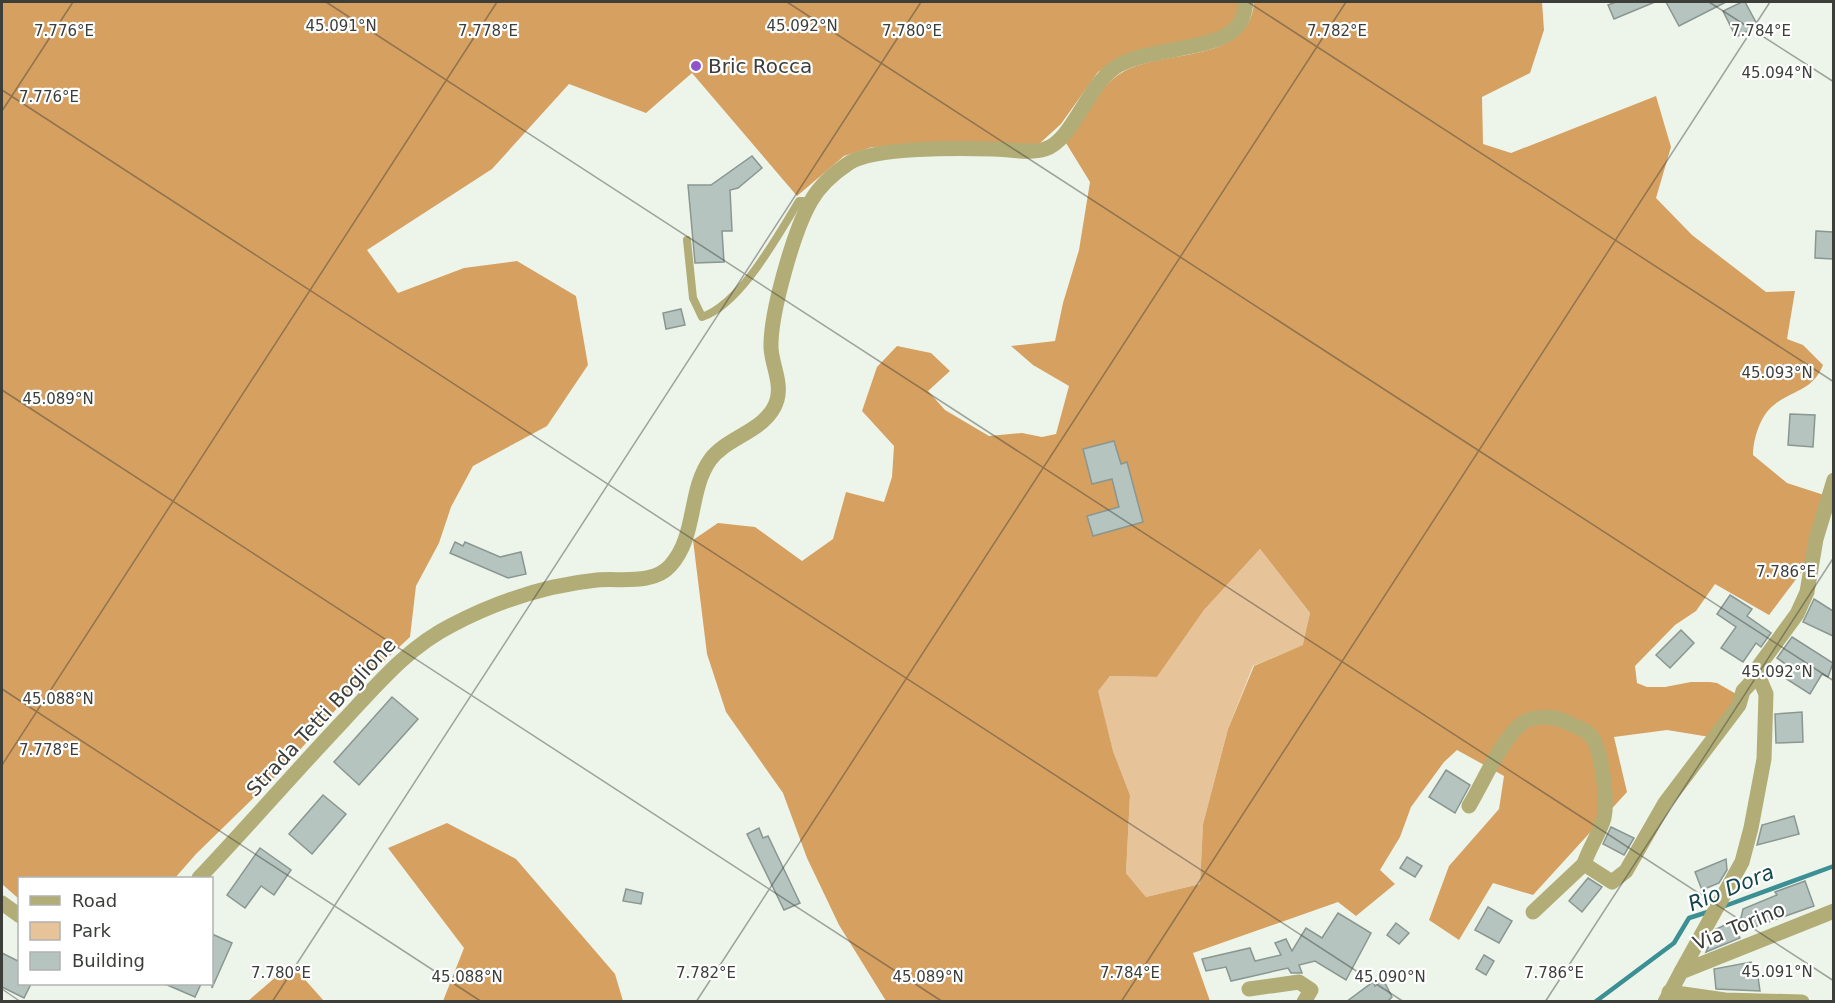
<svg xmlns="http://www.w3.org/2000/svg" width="1835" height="1003" font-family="'DejaVu Sans',sans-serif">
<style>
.green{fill:#e7c39a}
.forest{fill:#d6a060;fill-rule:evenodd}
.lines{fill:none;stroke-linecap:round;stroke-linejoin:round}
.stream{stroke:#3c9095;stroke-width:4.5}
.building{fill:#b5c4be;stroke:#899691;stroke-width:1.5}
.service{stroke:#b2ad76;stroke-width:8}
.minor{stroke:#b2ad76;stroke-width:15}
.tertiary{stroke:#b2ad76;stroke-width:15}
.ticks{fill:none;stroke:#3b3e39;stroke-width:1.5;stroke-opacity:0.45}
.poi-dot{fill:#8e55cd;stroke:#fff;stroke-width:2}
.labels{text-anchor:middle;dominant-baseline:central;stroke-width:4.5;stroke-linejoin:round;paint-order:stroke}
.poi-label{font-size:20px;fill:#3b3e39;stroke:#fff;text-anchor:start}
.street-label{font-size:20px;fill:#3b3e39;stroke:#fff}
.water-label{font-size:21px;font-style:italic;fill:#15484c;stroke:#fff}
.ticks-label{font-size:15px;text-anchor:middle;fill:#3b3e39;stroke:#fff;stroke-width:4.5;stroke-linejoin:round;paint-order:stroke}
</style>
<rect width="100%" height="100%" fill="#edf5ea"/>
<!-- green -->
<path class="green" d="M 1260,549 L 1310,613 L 1304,645 L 1253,666 L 1228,729 L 1203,824 L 1200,884 L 1146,897 L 1126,873 L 1130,795 L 1113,751 L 1097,691 L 1110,676 L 1157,677 L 1204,610 Z"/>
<!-- forest -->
<g class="forest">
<path d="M 2,2 L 1239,2 L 1238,17 L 1226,31 L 1124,57 L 1098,72 L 1061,124 L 1039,144 L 872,147 L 844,156 L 797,196 L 692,73 L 646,113 L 569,84 L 492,169 L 367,250 L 398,293 L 464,268 L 517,261 L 576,296 L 588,365 L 547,426 L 473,466 L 451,507 L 439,543 L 416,586 L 410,637 L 356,687 L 281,771 L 196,854 L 175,878 L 20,878 L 19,899 L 2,884 Z"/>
<path d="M 1254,2 L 1542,2 L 1544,30 L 1530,73 L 1482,97 L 1483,144 L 1511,153 L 1656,96 L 1671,147 L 1656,198 L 1692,235 L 1766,292 L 1795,291 L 1787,339 L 1803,345 L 1823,365 C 1813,391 1792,390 1774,405 C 1760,415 1753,440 1753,455 L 1787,483 L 1824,495 L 1806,566 L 1769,615 L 1715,584 L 1696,611 L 1675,625 L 1635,666 L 1637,683 L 1647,687 L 1665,687 L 1691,682 L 1710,682 L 1717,683 L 1738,695 L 1710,737 L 1667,730 L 1614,737 L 1627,792 L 1533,895 L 1493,883 L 1459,940 L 1429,920 L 1449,866 L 1499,809 L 1504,776 L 1457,750 L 1444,762 L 1411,807 L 1400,837 L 1380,870 L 1395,884 L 1356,916 L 1338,902 L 1193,953 L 1210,1001 L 886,1001 L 839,925 L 807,858 L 783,793 L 726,712 L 707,654 L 693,540 L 718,523 L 755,527 L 802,561 L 833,539 L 846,492 L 884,502 L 892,477 L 894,446 L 862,411 L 877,367 L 897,346 L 931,353 L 950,371 L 928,391 L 945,410 L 989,436 L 1022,433 L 1042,437 L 1056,434 L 1069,386 L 1033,365 L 1011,346 L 1055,341 L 1063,303 L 1079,250 L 1090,182 L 1066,143 C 1085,121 1096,87 1123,72 C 1165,48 1249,65 1254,2 ZM 1260,549 L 1310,613 L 1303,645 L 1254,666 L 1228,729 L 1203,824 L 1200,884 L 1146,897 L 1126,873 L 1130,795 L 1113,751 L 1098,691 L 1110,676 L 1157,677 L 1204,610 Z"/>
<path d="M 447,823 L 516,859 L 615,974 L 623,1001 L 443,1001 L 464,948 L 388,848 Z"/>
<path d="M 291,964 L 324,1001 L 248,1001 Z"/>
</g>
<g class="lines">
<!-- stream -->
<g class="stream">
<path d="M 1722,907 L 1834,866"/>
<path d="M 1595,1002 L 1674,943 L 1689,918 L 1711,911"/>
</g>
</g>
<!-- building -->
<g class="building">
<path d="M 1616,2 L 1655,2 L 1614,19 L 1608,5 Z"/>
<path d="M 1666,2 L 1726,2 L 1679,26 Z"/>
<path d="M 1742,2 L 1745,2 L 1758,26 L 1736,37 L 1723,11 Z"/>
<path d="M 752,156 L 762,168 L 738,188 L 730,190 L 732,231 L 722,231 L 724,262 L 695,263 L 688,185 L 711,185 Z"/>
<path d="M 1816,231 L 1833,232 L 1833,259 L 1815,258 Z"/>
<path d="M 681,309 L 685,325 L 666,329 L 663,313 Z"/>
<path d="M 1790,414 L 1815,415 L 1813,447 L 1788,445 Z"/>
<path d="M 1114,441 L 1121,464 L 1127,462 L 1143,522 L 1093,536 L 1087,516 L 1119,507 L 1112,479 L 1092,484 L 1083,449 Z"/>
<path d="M 455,542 L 463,546 L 465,542 L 500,557 L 521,552 L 526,574 L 508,578 L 450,553 Z"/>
<path d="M 1730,595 L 1752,609 L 1747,616 L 1771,633 L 1761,647 L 1756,643 L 1743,662 L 1721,648 L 1736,627 L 1717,614 Z"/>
<path d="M 1814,599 L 1833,611 L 1833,636 L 1803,622 Z"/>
<path d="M 1681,630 L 1694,643 L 1670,668 L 1656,655 Z"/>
<path d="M 1792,637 L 1833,663 L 1828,677 L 1822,674 L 1810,694 L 1785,678 L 1791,668 L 1777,658 Z"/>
<path d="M 392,697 L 418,719 L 359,785 L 334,762 Z"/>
<path d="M 1802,712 L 1803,742 L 1776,743 L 1775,714 Z"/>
<path d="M 1446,770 L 1470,785 L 1455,813 L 1429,797 Z"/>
<path d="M 323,795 L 346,814 L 312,854 L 289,834 Z"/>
<path d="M 1794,816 L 1799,834 L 1757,845 L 1762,825 Z"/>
<path d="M 1611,827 L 1634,838 L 1624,855 L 1603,844 Z"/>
<path d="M 759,828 L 763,838 L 768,836 L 800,903 L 784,910 L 747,834 Z"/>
<path d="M 260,848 L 291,870 L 274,895 L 261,886 L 245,908 L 227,895 Z"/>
<path d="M 1407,857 L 1422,866 L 1415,877 L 1400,868 Z"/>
<path d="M 1726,859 L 1727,870 L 1719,883 L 1702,890 L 1695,872 Z"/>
<path d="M 1588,878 L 1602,887 L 1582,912 L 1569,901 Z"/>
<path d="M 1805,881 L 1814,906 L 1737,933 L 1740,938 L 1706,952 L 1716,929 L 1741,918 L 1743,909 L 1777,895 L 1775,892 Z"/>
<path d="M 626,889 L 643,893 L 641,904 L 623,901 Z"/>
<path d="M 1488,907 L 1512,921 L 1499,943 L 1475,930 Z"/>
<path d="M 1338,913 L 1371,933 L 1346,980 L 1315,961 L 1299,965 L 1302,973 L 1291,973 L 1288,968 L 1231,981 L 1226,967 L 1206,971 L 1202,959 L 1250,948 L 1255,961 L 1281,955 L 1275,943 L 1286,939 L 1292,951 L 1306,928 L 1322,938 Z"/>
<path d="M 1396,923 L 1409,933 L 1399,944 L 1387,935 Z"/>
<path d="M 212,934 L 232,943 L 212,988 Z"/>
<path d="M 2,953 L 20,962 L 20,984 L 31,984 L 24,998 L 2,987 Z"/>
<path d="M 1484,955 L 1494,961 L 1486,975 L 1476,969 Z"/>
<path d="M 1751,962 L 1753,970 L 1757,970 L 1760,991 L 1716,989 L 1714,969 Z"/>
<path d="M 1383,979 L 1392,997 L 1387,1002 L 1346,1002 L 1373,982 L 1375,986 Z"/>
<path d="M 165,984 L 201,984 L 195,997 Z"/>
</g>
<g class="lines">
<!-- service -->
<path class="service" d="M 687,240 L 693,298 L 702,317 C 741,304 778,235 799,201 L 811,201"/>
<!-- minor -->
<g class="minor">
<path d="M 1469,806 C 1483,783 1500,742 1520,725 C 1532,715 1551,716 1564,721 C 1572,725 1586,729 1592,737 C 1602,752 1608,800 1604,818 C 1600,833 1589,848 1584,864 L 1612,882 L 1626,871 L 1665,803 L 1739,705 L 1743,691 L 1758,675 L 1756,670 L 1797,614 L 1807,592 L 1816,539 L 1834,480"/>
<path d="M 199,878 C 248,826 295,772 344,720 C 377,685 408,647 452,625 C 496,602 547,585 597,580 C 621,578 653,585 670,566 C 697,537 688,491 710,460 C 727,436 768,431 777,400 C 782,383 772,365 771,348 C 770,314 794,230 811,201 C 820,185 834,173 849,163 C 874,147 960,148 992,149 C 1008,149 1030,154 1045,149 C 1073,141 1088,82 1119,65 C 1150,48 1213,50 1235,29 C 1243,22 1245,12 1246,2"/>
<path d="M 2,903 L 20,916"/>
<path d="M 1533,912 L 1584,864"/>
<path d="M 1681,972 L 1742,862 L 1751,828 L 1764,759 L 1766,694 L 1758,675"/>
<path d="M 1249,989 L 1299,982 L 1311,990 L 1304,1002"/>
<path d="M 1669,992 L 1725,1000 L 1802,1002"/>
</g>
<!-- tertiary -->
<path class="tertiary" d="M 1665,1002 L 1681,972 L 1834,911"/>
</g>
<!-- ticks -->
<path class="ticks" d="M 326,2 L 1834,981M 787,2 L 1834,681M 1248,2 L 1834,382M 1709,2 L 1834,82M 2,90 L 1404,1002M 2,111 L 73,2M 2,390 L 943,1002M 2,689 L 482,1002M 2,765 L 497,2M 2,989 L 21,1002M 272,1002 L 921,2M 696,1002 L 1346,2M 1121,1002 L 1770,2M 1545,1002 L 1834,557"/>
<!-- markers -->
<circle class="poi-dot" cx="696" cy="66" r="6"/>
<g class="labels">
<!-- poi labels -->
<g class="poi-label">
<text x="708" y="66">Bric Rocca</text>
</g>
<!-- street labels -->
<g class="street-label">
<text transform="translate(321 717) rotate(-47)">Strada Tetti Boglione</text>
<text transform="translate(1739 926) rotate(-22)">Via Torino</text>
</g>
<!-- water labels -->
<g class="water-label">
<text transform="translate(1731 888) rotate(-22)">Rio Dora</text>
</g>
</g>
<g class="ticks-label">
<text x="341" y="31">45.091°N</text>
<text x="802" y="31">45.092°N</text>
<text x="64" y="36">7.776°E</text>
<text x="488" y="36">7.778°E</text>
<text x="912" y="36">7.780°E</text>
<text x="1337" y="36">7.782°E</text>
<text x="1761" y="36">7.784°E</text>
<text x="1777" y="78">45.094°N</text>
<text x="49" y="102">7.776°E</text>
<text x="1777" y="378">45.093°N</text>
<text x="58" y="404">45.089°N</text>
<text x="1786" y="577">7.786°E</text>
<text x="1777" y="677">45.092°N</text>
<text x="58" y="704">45.088°N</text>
<text x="49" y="755">7.778°E</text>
<text x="1777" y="977">45.091°N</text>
<text x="281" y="978">7.780°E</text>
<text x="706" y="978">7.782°E</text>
<text x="1130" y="978">7.784°E</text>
<text x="1554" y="978">7.786°E</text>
<text x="467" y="982">45.088°N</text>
<text x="928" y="982">45.089°N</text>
<text x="1390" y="982">45.090°N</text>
</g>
<!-- border -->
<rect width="1835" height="1003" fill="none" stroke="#3b3e39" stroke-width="6"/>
<!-- legend -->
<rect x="18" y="877" width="195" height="108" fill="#ffffff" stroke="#b1b2b0" stroke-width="1.5"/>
<rect x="30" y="896" width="30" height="9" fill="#b2ad76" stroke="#b1b2b0" stroke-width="1.5"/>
<text x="72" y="907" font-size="18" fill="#3b3e39">Road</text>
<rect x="30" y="922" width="30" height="18" fill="#e7c39a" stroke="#b1b2b0" stroke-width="1.5"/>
<text x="72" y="937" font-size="18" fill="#3b3e39">Park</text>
<rect x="30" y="952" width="30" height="18" fill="#b5c4be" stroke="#b1b2b0" stroke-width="1.5"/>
<text x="72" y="967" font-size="18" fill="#3b3e39">Building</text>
</svg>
